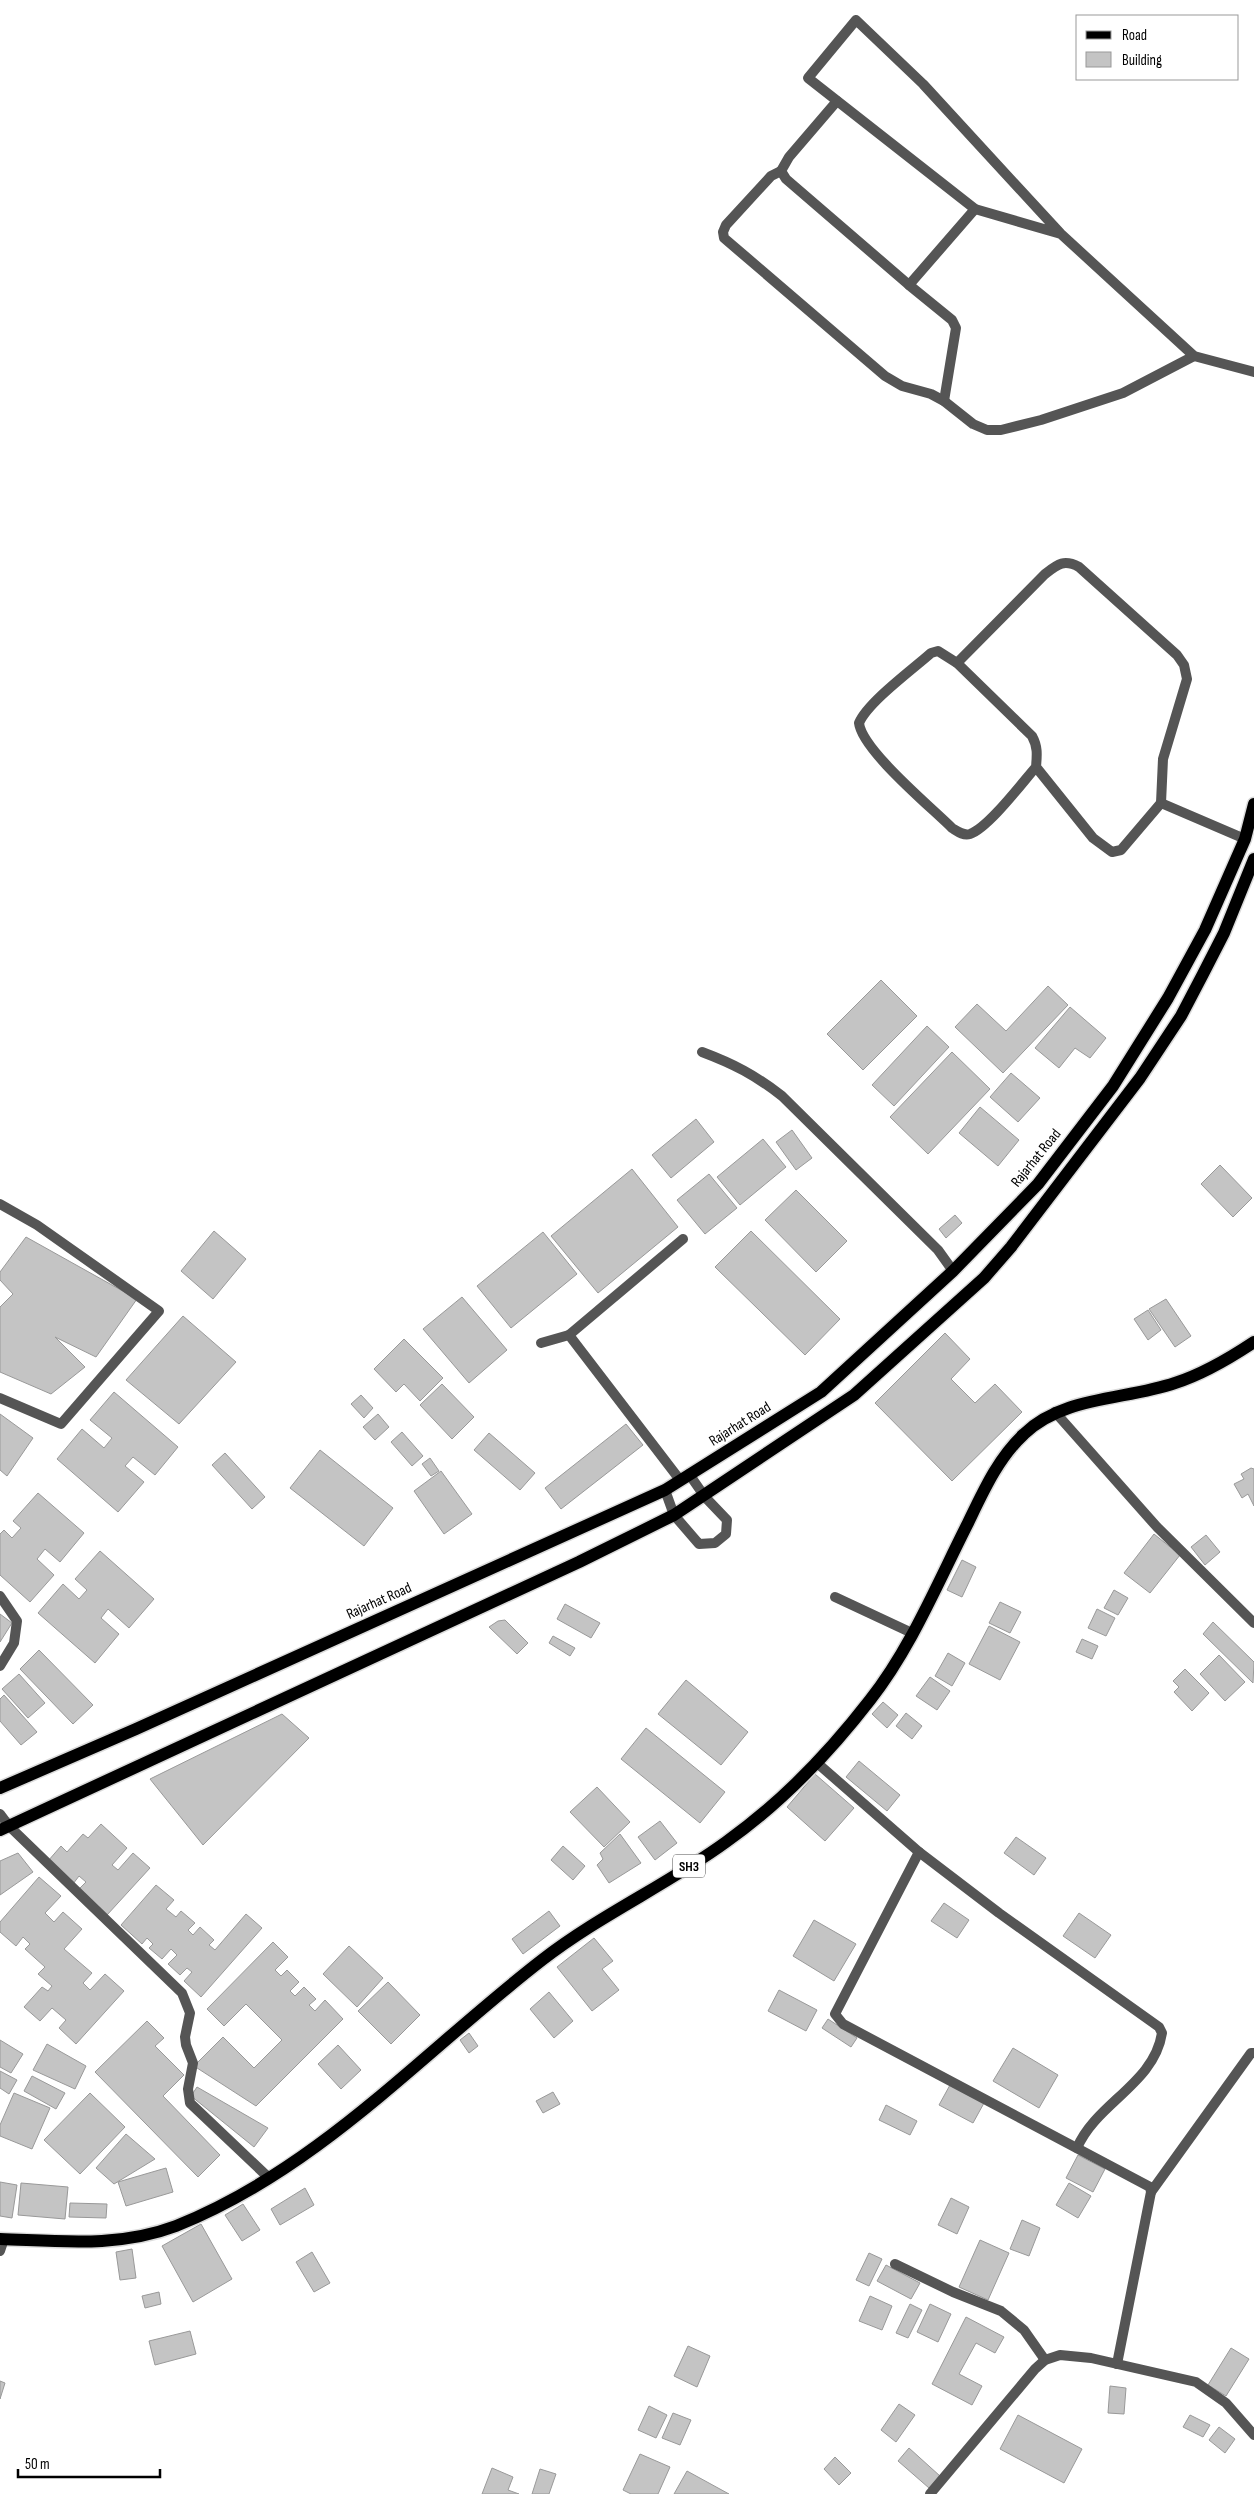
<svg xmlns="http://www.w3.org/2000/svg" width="1254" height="2494" font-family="'Sofia Sans Condensed',sans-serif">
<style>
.building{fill:#c4c4c4;stroke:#999}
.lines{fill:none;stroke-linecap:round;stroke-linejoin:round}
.primary-casing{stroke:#dbdbdb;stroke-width:15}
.lane{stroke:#555;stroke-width:10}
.street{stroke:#555;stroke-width:10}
.primary{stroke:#000;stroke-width:12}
.labels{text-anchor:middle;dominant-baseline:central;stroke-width:4.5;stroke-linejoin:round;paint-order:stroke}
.shield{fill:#fff;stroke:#4c4c4c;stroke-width:1}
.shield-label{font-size:14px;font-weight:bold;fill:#000}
.street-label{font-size:15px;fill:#000;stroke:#fff}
</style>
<rect width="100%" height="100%" fill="#fff"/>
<!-- building -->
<g class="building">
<path d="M 881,980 L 917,1016 L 863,1070 L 827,1034 Z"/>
<path d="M 1048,986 L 1068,1005 L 1003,1073 L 955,1027 L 977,1004 L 1006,1031 Z"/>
<path d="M 1070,1007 L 1106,1038 L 1090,1058 L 1075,1048 L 1059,1068 L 1035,1048 Z"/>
<path d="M 927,1026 L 949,1047 L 894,1106 L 872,1085 Z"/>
<path d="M 952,1052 L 990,1089 L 928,1154 L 890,1117 Z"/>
<path d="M 1011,1073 L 1040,1098 L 1018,1122 L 990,1097 Z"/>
<path d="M 980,1107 L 1019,1140 L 998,1166 L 959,1133 Z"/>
<path d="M 696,1119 L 714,1142 L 671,1178 L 652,1155 Z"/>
<path d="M 792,1130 L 812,1158 L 796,1170 L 776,1142 Z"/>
<path d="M 763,1139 L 786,1167 L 740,1205 L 717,1177 Z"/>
<path d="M 1220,1165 L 1252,1198 L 1233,1217 L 1201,1184 Z"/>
<path d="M 632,1169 L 678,1227 L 598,1293 L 551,1236 Z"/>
<path d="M 709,1174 L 737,1208 L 705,1234 L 677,1200 Z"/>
<path d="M 796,1190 L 847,1241 L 816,1272 L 765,1220 Z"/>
<path d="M 955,1215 L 962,1223 L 946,1238 L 939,1229 Z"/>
<path d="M 214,1231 L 246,1259 L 213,1299 L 181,1271 Z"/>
<path d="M 751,1231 L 840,1319 L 805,1355 L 715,1267 Z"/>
<path d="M 543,1232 L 577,1274 L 511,1328 L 477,1286 Z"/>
<path d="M 26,1237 L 137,1299 L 96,1357 L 55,1337 L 85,1367 L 51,1394 L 0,1372 L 0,1307 L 13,1294 L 0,1280 L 0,1272 Z"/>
<path d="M 462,1297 L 507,1350 L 469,1383 L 423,1329 Z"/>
<path d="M 1166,1299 L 1191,1336 L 1175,1347 L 1149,1309 Z"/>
<path d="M 1148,1310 L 1161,1330 L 1148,1340 L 1134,1319 Z"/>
<path d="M 183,1316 L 236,1362 L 179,1424 L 126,1380 Z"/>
<path d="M 945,1333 L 970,1359 L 951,1379 L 975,1403 L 995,1384 L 1022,1412 L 952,1481 L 875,1403 Z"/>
<path d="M 404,1339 L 443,1378 L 420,1401 L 404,1384 L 396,1392 L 374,1369 Z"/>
<path d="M 442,1384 L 474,1417 L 452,1439 L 420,1405 Z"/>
<path d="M 114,1392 L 178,1447 L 155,1475 L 133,1457 L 125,1466 L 144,1482 L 118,1512 L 57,1459 L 82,1429 L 104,1448 L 112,1438 L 90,1420 Z"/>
<path d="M 361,1395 L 373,1408 L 364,1418 L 351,1404 Z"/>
<path d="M 0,1414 L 33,1438 L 7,1476 L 0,1470 Z"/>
<path d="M 378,1414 L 389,1427 L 375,1440 L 363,1427 Z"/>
<path d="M 626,1424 L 643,1445 L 561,1509 L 545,1488 Z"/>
<path d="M 402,1432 L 423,1456 L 412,1466 L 391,1442 Z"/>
<path d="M 489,1433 L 535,1473 L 520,1490 L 474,1450 Z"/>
<path d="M 320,1450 L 393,1508 L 364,1546 L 290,1488 Z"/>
<path d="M 225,1453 L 265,1497 L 252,1509 L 212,1465 Z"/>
<path d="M 430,1458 L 439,1471 L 431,1476 L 422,1464 Z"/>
<path d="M 1251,1468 L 1254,1469 L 1254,1506 L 1248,1494 L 1242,1498 L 1234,1484 L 1244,1479 L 1241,1474 Z"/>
<path d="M 441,1471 L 472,1514 L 444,1534 L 414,1491 Z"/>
<path d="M 38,1493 L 84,1533 L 60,1562 L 45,1549 L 37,1559 L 54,1575 L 30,1602 L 0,1575 L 0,1534 L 4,1530 L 12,1538 L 21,1528 L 13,1521 Z"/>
<path d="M 1154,1534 L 1180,1555 L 1150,1593 L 1124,1573 Z"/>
<path d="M 1206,1535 L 1220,1552 L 1205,1565 L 1191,1547 Z"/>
<path d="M 100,1551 L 154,1599 L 129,1628 L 108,1609 L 101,1618 L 119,1634 L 95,1663 L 38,1613 L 63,1584 L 79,1599 L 87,1590 L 75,1579 Z"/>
<path d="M 962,1560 L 976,1567 L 962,1597 L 947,1590 Z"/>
<path d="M 1114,1590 L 1128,1598 L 1118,1615 L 1104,1608 Z"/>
<path d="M 1000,1602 L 1021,1612 L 1010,1633 L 989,1623 Z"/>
<path d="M 565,1604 L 600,1623 L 591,1638 L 557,1619 Z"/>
<path d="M 1097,1609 L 1115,1618 L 1106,1636 L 1088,1628 Z"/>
<path d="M 0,1614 L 12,1623 L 0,1642 Z"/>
<path d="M 505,1620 L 528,1643 L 517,1654 L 489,1627 L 498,1621 Z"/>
<path d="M 1213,1622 L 1254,1662 L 1253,1683 L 1203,1634 Z"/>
<path d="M 989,1626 L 1020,1642 L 1000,1680 L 969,1664 Z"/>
<path d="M 553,1636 L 575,1648 L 570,1656 L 549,1643 Z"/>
<path d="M 1082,1639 L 1098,1646 L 1092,1659 L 1076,1652 Z"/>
<path d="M 39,1650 L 93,1705 L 73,1724 L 20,1669 Z"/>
<path d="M 948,1653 L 965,1663 L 952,1686 L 935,1676 Z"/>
<path d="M 1219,1655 L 1245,1682 L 1225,1701 L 1200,1674 Z"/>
<path d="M 1185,1669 L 1209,1693 L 1192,1711 L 1174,1692 L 1179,1687 L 1173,1681 Z"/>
<path d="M 19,1674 L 45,1703 L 28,1718 L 2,1689 Z"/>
<path d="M 930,1677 L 950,1691 L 937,1710 L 916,1696 Z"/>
<path d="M 686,1680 L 748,1732 L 721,1765 L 658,1714 Z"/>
<path d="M 4,1695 L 37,1732 L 21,1745 L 0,1721 L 0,1699 Z"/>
<path d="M 883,1702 L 898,1715 L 887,1728 L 872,1714 Z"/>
<path d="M 906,1713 L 922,1726 L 912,1739 L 896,1726 Z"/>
<path d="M 282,1714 L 309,1738 L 203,1845 L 150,1779 Z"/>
<path d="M 646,1728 L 725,1792 L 700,1823 L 621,1759 Z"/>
<path d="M 859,1761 L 900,1795 L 887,1811 L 846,1777 Z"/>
<path d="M 815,1774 L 854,1808 L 825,1841 L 787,1807 Z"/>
<path d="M 597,1787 L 630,1822 L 604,1847 L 570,1812 Z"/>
<path d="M 660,1821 L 677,1843 L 655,1860 L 638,1837 Z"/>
<path d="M 101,1824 L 127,1848 L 112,1865 L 118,1870 L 133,1853 L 150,1868 L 107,1915 L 79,1889 L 86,1882 L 79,1876 L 73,1884 L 48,1861 L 61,1846 L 67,1852 L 83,1834 L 88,1838 Z"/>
<path d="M 620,1834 L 641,1863 L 609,1883 L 597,1865 L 603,1859 L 600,1853 Z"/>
<path d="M 1016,1837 L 1046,1858 L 1034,1875 L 1004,1853 Z"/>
<path d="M 563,1846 L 585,1866 L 573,1880 L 551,1860 Z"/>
<path d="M 18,1853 L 33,1872 L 0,1895 L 0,1861 Z"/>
<path d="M 39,1877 L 61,1896 L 45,1913 L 54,1922 L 63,1912 L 82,1929 L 64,1949 L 92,1973 L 83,1983 L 90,1990 L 105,1974 L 124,1991 L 76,2044 L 59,2028 L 66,2020 L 52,2008 L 40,2021 L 24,2007 L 42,1987 L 48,1991 L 52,1986 L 38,1974 L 45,1967 L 25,1949 L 30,1944 L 23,1937 L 16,1946 L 0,1932 L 0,1922 Z"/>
<path d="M 156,1885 L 174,1900 L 166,1909 L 176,1917 L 181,1911 L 195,1923 L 188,1930 L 193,1935 L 200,1927 L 214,1940 L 209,1945 L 215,1950 L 246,1914 L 262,1928 L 201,1997 L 184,1981 L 192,1972 L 187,1968 L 180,1975 L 168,1964 L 177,1955 L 171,1949 L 162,1959 L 149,1948 L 153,1944 L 147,1938 L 142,1944 L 121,1925 Z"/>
<path d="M 944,1903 L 969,1920 L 957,1938 L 931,1921 Z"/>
<path d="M 549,1911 L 560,1926 L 523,1954 L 512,1939 Z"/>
<path d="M 1079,1913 L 1111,1935 L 1095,1958 L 1063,1936 Z"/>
<path d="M 814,1920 L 856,1944 L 834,1981 L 793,1956 Z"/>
<path d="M 594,1938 L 613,1961 L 602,1969 L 619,1990 L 592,2011 L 557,1967 Z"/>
<path d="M 273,1942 L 288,1957 L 275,1970 L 281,1976 L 287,1970 L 299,1982 L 290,1991 L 295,1996 L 304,1987 L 316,1999 L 309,2005 L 315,2011 L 325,2000 L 343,2019 L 256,2106 L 194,2066 L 223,2037 L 254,2068 L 282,2040 L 246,2004 L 224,2026 L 207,2009 Z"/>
<path d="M 349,1946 L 383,1978 L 357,2007 L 323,1974 Z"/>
<path d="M 388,1982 L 420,2015 L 391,2044 L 358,2011 Z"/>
<path d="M 779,1990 L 817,2010 L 806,2031 L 768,2011 Z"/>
<path d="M 549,1992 L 573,2021 L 554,2038 L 530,2009 Z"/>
<path d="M 828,2019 L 857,2038 L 851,2047 L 822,2028 Z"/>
<path d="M 147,2021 L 164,2038 L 155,2046 L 184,2075 L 163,2096 L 220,2155 L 198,2177 L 95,2072 Z"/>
<path d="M 469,2033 L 478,2046 L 469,2053 L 460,2040 Z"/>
<path d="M 0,2040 L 23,2054 L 11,2073 L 0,2067 Z"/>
<path d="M 47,2044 L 86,2066 L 75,2089 L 33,2070 Z"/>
<path d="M 338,2045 L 361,2070 L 341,2089 L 318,2064 Z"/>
<path d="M 1013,2048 L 1058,2075 L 1039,2108 L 993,2081 Z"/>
<path d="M 0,2071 L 17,2080 L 9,2094 L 0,2088 Z"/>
<path d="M 32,2076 L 65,2093 L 56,2109 L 24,2091 Z"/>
<path d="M 950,2085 L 984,2103 L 973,2123 L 939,2105 Z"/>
<path d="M 197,2087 L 268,2128 L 254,2147 L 191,2096 Z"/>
<path d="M 553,2092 L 560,2104 L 543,2113 L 536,2101 Z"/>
<path d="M 14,2093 L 50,2108 L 32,2149 L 0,2136 L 0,2125 Z"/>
<path d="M 90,2093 L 125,2127 L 80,2174 L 44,2140 Z"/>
<path d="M 886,2105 L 917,2121 L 910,2135 L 879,2120 Z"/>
<path d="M 126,2134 L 155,2159 L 114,2184 L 96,2168 Z"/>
<path d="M 1078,2155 L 1105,2169 L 1093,2192 L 1066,2178 Z"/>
<path d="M 166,2168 L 173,2192 L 126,2206 L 118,2182 Z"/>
<path d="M 0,2182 L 17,2185 L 12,2218 L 0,2216 Z"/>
<path d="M 21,2183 L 68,2187 L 65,2219 L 18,2215 Z"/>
<path d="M 1069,2183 L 1091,2196 L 1078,2218 L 1056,2205 Z"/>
<path d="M 305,2188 L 314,2205 L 280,2225 L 271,2209 Z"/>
<path d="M 951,2198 L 969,2207 L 957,2234 L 938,2225 Z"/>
<path d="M 70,2203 L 107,2204 L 106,2218 L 69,2217 Z"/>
<path d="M 243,2204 L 260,2230 L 242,2241 L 225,2215 Z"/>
<path d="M 1022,2220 L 1040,2228 L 1029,2256 L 1010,2249 Z"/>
<path d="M 201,2224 L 232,2279 L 193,2302 L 162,2246 Z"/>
<path d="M 980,2240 L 1009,2253 L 988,2300 L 959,2287 Z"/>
<path d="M 132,2249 L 136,2278 L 120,2280 L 116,2252 Z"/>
<path d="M 312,2252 L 330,2283 L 314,2292 L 296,2262 Z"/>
<path d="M 869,2253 L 882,2259 L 869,2286 L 856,2280 Z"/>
<path d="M 886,2265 L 920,2283 L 911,2299 L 877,2281 Z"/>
<path d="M 159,2292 L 161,2304 L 145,2308 L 142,2296 Z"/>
<path d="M 870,2296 L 892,2306 L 882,2330 L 859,2321 Z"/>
<path d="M 910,2304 L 922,2310 L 908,2338 L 896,2333 Z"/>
<path d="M 930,2304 L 951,2314 L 938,2342 L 917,2332 Z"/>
<path d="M 966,2317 L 1004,2337 L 995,2353 L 976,2343 L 959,2374 L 982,2386 L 972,2405 L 932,2384 Z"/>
<path d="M 190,2331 L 196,2354 L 155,2365 L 149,2341 Z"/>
<path d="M 688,2346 L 710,2356 L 697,2387 L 674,2376 Z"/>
<path d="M 1231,2348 L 1249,2359 L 1226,2396 L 1208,2385 Z"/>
<path d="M 0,2381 L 5,2383 L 0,2399 Z"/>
<path d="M 1110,2386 L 1126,2388 L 1124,2414 L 1108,2413 Z"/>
<path d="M 899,2404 L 915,2415 L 896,2442 L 881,2430 Z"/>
<path d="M 649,2406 L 667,2415 L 656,2438 L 638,2430 Z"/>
<path d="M 673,2413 L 691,2420 L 680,2445 L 662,2438 Z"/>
<path d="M 1018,2415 L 1082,2449 L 1064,2483 L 1000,2449 Z"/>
<path d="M 1190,2415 L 1210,2425 L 1203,2437 L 1183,2427 Z"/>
<path d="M 1219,2427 L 1235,2439 L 1225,2453 L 1209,2440 Z"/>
<path d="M 909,2448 L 940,2476 L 929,2488 L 898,2461 Z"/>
<path d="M 640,2454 L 670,2467 L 658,2494 L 631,2494 L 623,2490 Z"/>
<path d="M 835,2457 L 851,2473 L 839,2485 L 824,2469 Z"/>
<path d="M 492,2468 L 513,2477 L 508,2490 L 519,2494 L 482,2494 Z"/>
<path d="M 540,2469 L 556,2474 L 549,2494 L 532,2494 Z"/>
<path d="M 687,2471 L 729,2494 L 674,2494 Z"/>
</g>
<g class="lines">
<!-- primary casing -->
<g class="primary-casing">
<g id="primary">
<path d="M 0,1788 L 136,1729 L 665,1490 L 821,1392 L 953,1271 L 1038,1184 L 1113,1086 L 1168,998 L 1205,930 L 1245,839 L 1254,804"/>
<path d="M 0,1830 L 579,1562 L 674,1515 L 854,1395 L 984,1278 L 1011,1247 L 1140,1078 L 1181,1016 L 1203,974 L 1224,933 L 1254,859"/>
<path d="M 0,2239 C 60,2241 118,2248 176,2226 C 319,2169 423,2052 542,1960 C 600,1915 667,1885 726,1842 C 781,1803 829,1753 870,1700 C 911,1648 938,1582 968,1523 C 983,1492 998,1458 1024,1434 C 1063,1396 1126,1400 1175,1383 C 1203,1374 1230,1358 1254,1342"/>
</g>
</g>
<!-- lane -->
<g class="lane">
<path d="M 837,101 L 789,157 L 781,171 L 786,179 L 909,285 L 975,209"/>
<path d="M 781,171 L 771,176 L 726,225 L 723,232 L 724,238 L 885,376 L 902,386 L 931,394 L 944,401 L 973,424 L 987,430 L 1001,430 L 1041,420 L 1123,393 L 1194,356"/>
<path d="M 1061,234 L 975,209 L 808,78 L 856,20 L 923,84 L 1061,234 L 1194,356 L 1254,372"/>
<path d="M 909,285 L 952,320 L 956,328 L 944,401"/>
<path d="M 957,663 L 1045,574 C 1058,564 1064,559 1079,567 L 1177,655 L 1184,665 L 1187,679 L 1163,759 L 1161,803"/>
<path d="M 1036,767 C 1022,783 988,828 970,834 C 963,836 957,831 952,828 C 931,807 862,750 859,723 C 868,702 912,670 931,653 L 938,651 L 957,663 L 1032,736 C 1038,747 1037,755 1036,767 L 1093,838 L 1112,852 L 1121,850 L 1161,803 L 1245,839"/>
<path d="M 702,1052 C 734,1064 755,1075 782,1096 L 938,1250 L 953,1271"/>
<path d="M 0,1204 L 37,1225 L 159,1311 L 61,1424 L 0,1398"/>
<path d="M 569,1335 L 683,1239"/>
<path d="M 541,1343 L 569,1335 L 680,1480"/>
<path d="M 665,1490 L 674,1515 L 699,1544 L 715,1543 L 726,1534 L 727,1520 L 705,1497 L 689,1474"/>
<path d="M 0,1596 L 17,1621 L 14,1643 L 0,1666"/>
<path d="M 835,1597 L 912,1633"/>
<path d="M 0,1814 L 9,1826 L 182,1993 L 190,2013 L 185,2037 L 186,2045 L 193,2063 L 188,2089 L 190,2103 L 269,2178"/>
</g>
<!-- street -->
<g class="street">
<path d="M 1055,1412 L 1157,1527 L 1254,1623"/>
<path d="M 816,1762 L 919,1852 L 999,1913 L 1159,2027 L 1162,2033 C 1154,2084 1096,2103 1077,2148"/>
<path d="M 919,1852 L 835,2014 L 843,2024 L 1150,2187 L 1151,2192 L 1117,2364"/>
<path d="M 1151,2192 L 1251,2053 L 1254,2053"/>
<path d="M 0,2251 L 4,2239"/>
<path d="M 895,2264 L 953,2292 L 1001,2311 L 1024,2330 L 1045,2360"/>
<path d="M 930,2494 L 1035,2369 L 1045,2360 L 1060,2355 L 1091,2358 L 1196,2382 L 1226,2403 L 1254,2435"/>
</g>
<!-- primary -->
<use href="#primary" class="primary"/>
</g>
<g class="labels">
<!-- shield labels -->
<rect class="shield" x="673" y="1854.5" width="32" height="23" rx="4"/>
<g class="shield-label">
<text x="689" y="1866">SH3</text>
</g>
<!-- street labels -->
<g class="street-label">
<text transform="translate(1036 1158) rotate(-51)">Rajarhat Road</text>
<text transform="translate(740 1424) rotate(-32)">Rajarhat Road</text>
<text transform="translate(379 1601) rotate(-24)">Rajarhat Road</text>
</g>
</g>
<!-- legend -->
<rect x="1076" y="15" width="162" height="65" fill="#ffffff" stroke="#999999"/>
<rect x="1086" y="31" width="25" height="8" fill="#000000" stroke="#999999"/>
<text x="1122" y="40" font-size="15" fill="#000000">Road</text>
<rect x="1086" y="52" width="25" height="15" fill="#c4c4c4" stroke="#999999"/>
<text x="1122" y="65" font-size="15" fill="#000000">Building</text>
<!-- scale -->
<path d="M18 2469v8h142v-8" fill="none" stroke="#000000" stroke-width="2.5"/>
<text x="25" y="2469" font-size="15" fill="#000000" stroke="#ffffff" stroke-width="4" paint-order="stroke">50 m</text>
</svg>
